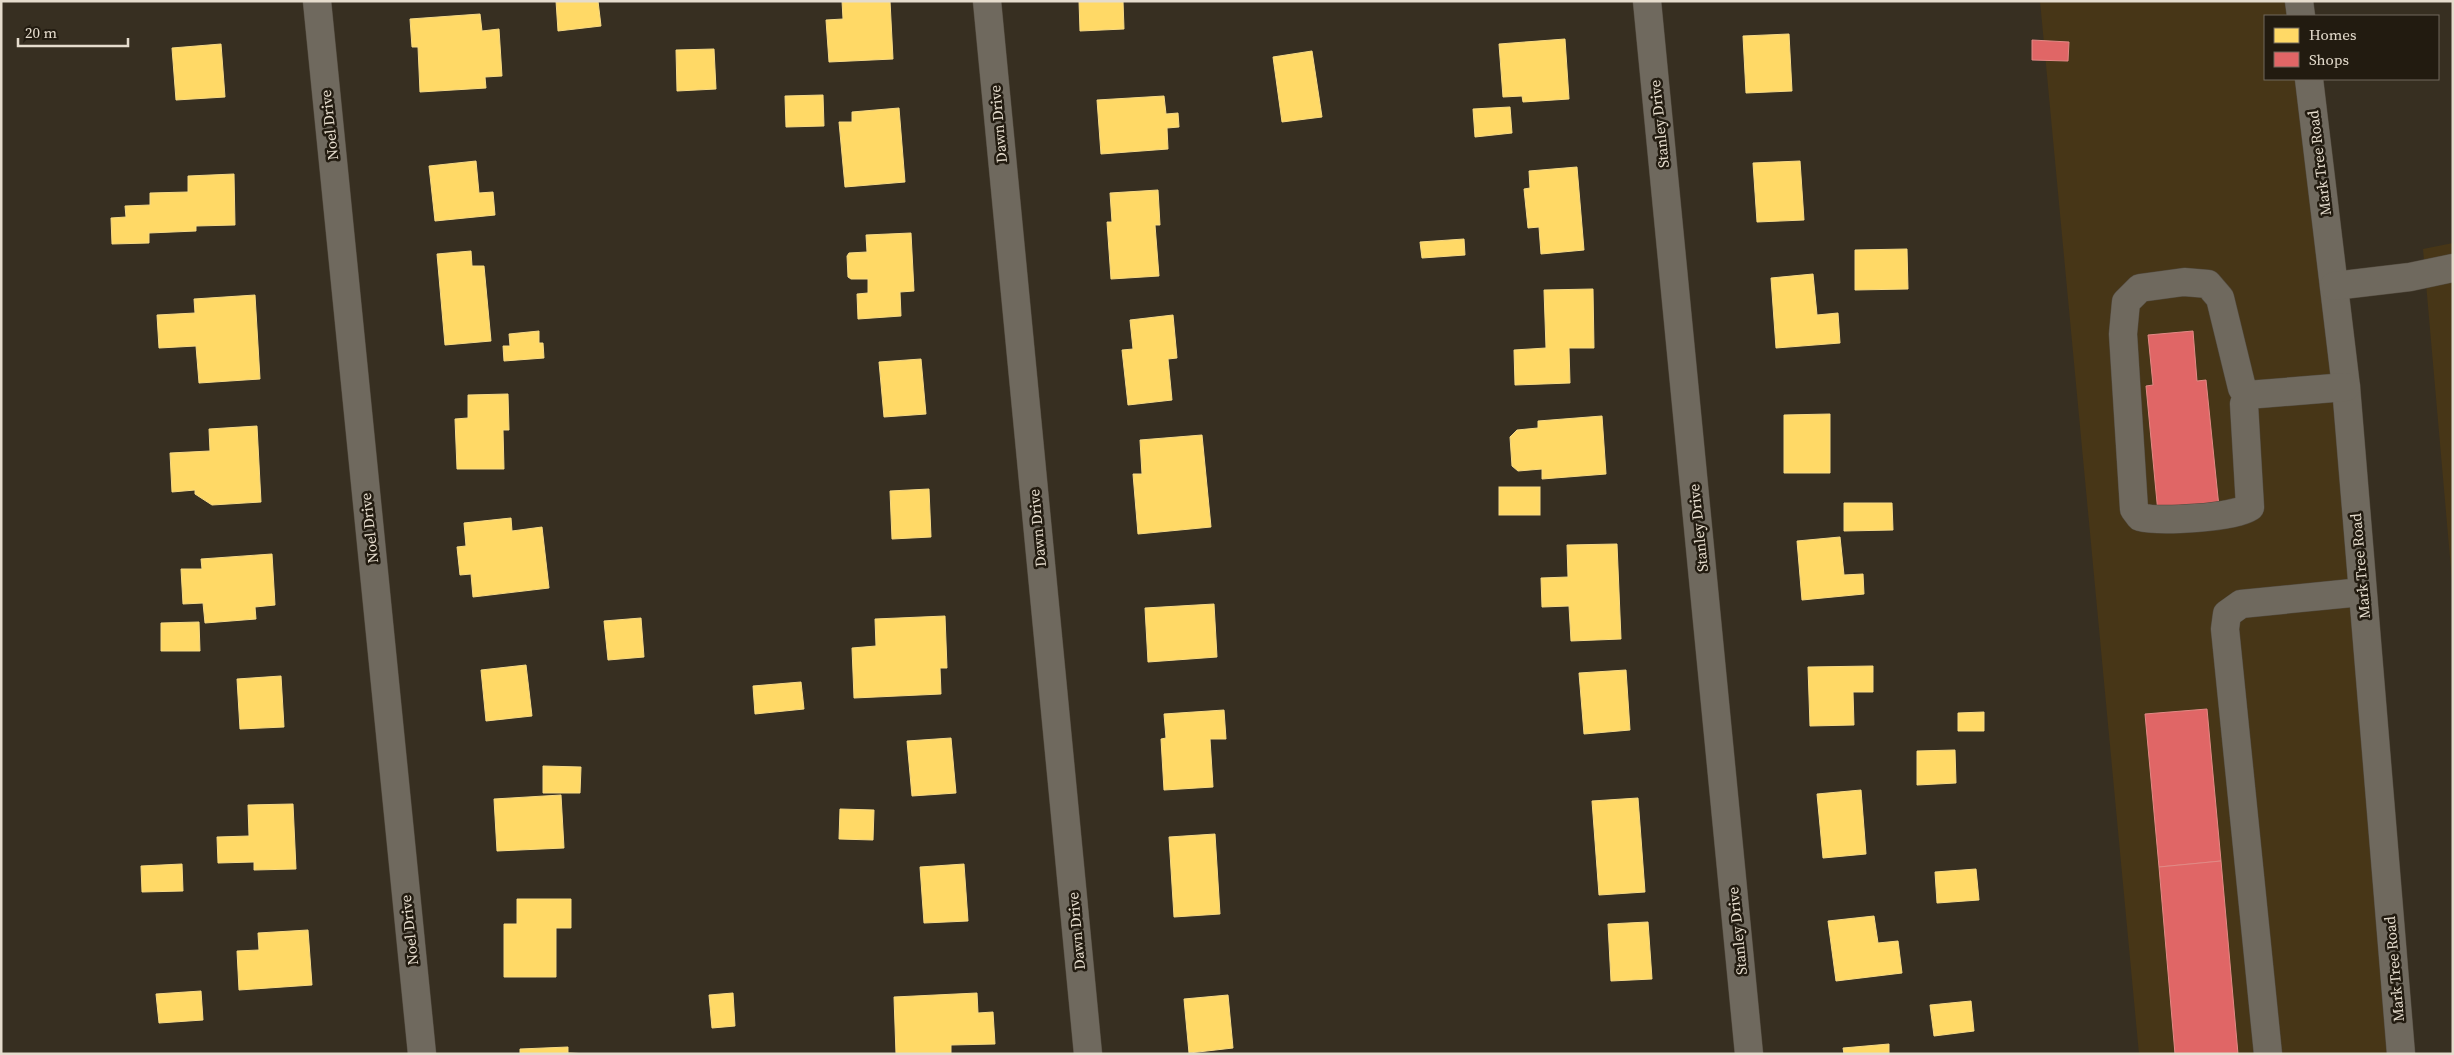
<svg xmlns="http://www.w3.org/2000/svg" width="2454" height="1055" font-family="'Source Serif 4',serif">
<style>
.built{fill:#473617}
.homes{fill:#ffd966;stroke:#f7da85}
.shops{fill:#e06666;stroke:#e28985}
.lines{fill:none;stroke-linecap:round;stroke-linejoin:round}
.minor-casing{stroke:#524a3e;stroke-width:29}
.minor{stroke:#6f695e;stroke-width:28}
.labels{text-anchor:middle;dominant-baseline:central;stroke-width:5;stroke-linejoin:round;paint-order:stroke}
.street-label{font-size:15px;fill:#e5dccd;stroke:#221b10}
</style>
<rect width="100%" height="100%" fill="#372f21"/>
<!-- built -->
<g class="built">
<path d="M 2040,1 L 2299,1 L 2301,16 L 2265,16 L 2265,79 L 2309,79 L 2401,1054 L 2139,1054 Z"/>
<path d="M 2453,243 L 2453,592 L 2423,249 Z"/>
</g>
<!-- homes -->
<g class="homes">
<path d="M 556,1 L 598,1 L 601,26 L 558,31 Z"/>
<path d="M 842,1 L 890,1 L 893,59 L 829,62 L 826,20 L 843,19 Z"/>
<path d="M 1079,1 L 1123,1 L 1124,29 L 1080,31 Z"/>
<path d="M 480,14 L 482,31 L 499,29 L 502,76 L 485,77 L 486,88 L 420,92 L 418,47 L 412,47 L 410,19 Z"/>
<path d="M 1789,34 L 1792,91 L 1746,93 L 1743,36 Z"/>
<path d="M 1565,39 L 1569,99 L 1523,102 L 1522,96 L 1503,97 L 1499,44 Z"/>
<path d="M 221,44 L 225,97 L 176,100 L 172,48 Z"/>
<path d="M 714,49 L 716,89 L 677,91 L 676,50 Z"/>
<path d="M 1312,51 L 1322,117 L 1282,122 L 1273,57 Z"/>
<path d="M 823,95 L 824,126 L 786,127 L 785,96 Z"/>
<path d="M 1164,96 L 1166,114 L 1178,113 L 1179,127 L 1167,128 L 1168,149 L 1101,154 L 1097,100 Z"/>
<path d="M 1510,107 L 1512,133 L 1475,137 L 1473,109 Z"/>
<path d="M 899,108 L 905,182 L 845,187 L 839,122 L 852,122 L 852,112 Z"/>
<path d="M 476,161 L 479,193 L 493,192 L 495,215 L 435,221 L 429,166 Z"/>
<path d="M 1800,161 L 1804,220 L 1757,222 L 1753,163 Z"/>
<path d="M 1577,167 L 1584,250 L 1541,254 L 1539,227 L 1528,228 L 1524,189 L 1530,188 L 1529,171 Z"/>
<path d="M 234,174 L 235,225 L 196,226 L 196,231 L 149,233 L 149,243 L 112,244 L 111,218 L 126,217 L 125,206 L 150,205 L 150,193 L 188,192 L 188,176 Z"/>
<path d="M 1158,190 L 1160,225 L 1155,225 L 1159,276 L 1111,279 L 1107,222 L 1112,222 L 1110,193 Z"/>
<path d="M 911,233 L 914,291 L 900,292 L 901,316 L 858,319 L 857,294 L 868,293 L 868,279 L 851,279 L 848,277 L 847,256 L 849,253 L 867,252 L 866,235 Z"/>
<path d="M 1464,239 L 1465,255 L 1422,258 L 1420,242 Z"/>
<path d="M 1907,249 L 1908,289 L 1855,290 L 1855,250 Z"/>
<path d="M 471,251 L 472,266 L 484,266 L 491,341 L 445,345 L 437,254 Z"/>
<path d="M 1813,274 L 1817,315 L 1838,313 L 1840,343 L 1776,348 L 1771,278 Z"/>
<path d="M 1593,289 L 1594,348 L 1569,348 L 1570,383 L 1515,385 L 1514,350 L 1546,348 L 1544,290 Z"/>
<path d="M 255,295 L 260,379 L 199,383 L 196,346 L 159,348 L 157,315 L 195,313 L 194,299 Z"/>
<path d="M 1173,315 L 1177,358 L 1168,359 L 1172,400 L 1128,405 L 1122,350 L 1133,349 L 1130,320 Z"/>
<path d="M 539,331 L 539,343 L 543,343 L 544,358 L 504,361 L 503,346 L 510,346 L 509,334 Z"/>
<path d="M 921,359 L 926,414 L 884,417 L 879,362 Z"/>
<path d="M 508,394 L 509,430 L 503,430 L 504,469 L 457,469 L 455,419 L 468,418 L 468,395 Z"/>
<path d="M 1830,414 L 1830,473 L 1784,473 L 1784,415 Z"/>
<path d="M 1602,416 L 1606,474 L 1542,479 L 1542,469 L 1518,471 L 1512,466 L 1510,437 L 1517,430 L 1538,428 L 1538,421 Z"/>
<path d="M 257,426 L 261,502 L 212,505 L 195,494 L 195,490 L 172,492 L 170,453 L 210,451 L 209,429 Z"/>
<path d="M 1202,435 L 1211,527 L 1138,534 L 1133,474 L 1142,474 L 1140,440 Z"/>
<rect x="1499" y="487" width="41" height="28"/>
<path d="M 929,489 L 931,537 L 892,539 L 890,491 Z"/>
<path d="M 1844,503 L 1892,503 L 1893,530 L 1844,531 Z"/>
<path d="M 511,518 L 512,531 L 542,527 L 549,588 L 473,597 L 471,574 L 460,575 L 457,547 L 466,546 L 464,523 Z"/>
<path d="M 1840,537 L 1844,575 L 1863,574 L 1864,594 L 1802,600 L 1797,541 Z"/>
<path d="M 1617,544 L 1621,639 L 1571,641 L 1569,606 L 1542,607 L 1541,578 L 1568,577 L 1567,545 Z"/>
<path d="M 272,554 L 275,605 L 255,607 L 256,619 L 205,623 L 203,603 L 183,604 L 181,569 L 202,569 L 201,559 Z"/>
<path d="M 1214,604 L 1217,657 L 1148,662 L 1145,608 Z"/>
<path d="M 945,616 L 947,668 L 940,668 L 941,694 L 854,698 L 852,648 L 876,646 L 875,619 Z"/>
<path d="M 641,618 L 644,657 L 608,660 L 604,621 Z"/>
<path d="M 199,622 L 200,651 L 161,651 L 161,623 Z"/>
<path d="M 526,665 L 532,716 L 486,721 L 481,670 Z"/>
<path d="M 1873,666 L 1873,692 L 1853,692 L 1854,725 L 1810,726 L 1808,667 Z"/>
<path d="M 1626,670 L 1630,730 L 1584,734 L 1579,673 Z"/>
<path d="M 281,676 L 284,727 L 240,729 L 237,679 Z"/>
<path d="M 801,682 L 804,709 L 755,714 L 753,686 Z"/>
<path d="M 1224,710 L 1226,739 L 1210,739 L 1213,787 L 1164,790 L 1161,739 L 1166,738 L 1164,714 Z"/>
<path d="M 1984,712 L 1984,731 L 1958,731 L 1958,713 Z"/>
<path d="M 951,738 L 956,793 L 912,796 L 907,741 Z"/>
<path d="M 1955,750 L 1956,783 L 1917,785 L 1917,751 Z"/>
<path d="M 543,766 L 581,767 L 580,793 L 543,793 Z"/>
<path d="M 1861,790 L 1866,854 L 1823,858 L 1817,794 Z"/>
<path d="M 561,795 L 564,848 L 497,851 L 494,799 Z"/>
<path d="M 1638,798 L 1645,892 L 1599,895 L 1592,801 Z"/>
<path d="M 293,804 L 296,869 L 254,870 L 254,862 L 218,863 L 217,837 L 249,836 L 248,805 Z"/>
<path d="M 840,809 L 874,810 L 873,840 L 839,839 Z"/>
<path d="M 1215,834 L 1220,914 L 1174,917 L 1169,837 Z"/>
<path d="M 182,864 L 183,891 L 142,892 L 141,866 Z"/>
<path d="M 964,864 L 968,921 L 924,923 L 920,867 Z"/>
<path d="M 1976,869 L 1979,900 L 1937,903 L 1935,872 Z"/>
<path d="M 517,899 L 571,899 L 571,928 L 556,928 L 556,977 L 504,977 L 504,924 L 517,924 Z"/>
<path d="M 1874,916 L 1878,943 L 1898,941 L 1902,973 L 1836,981 L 1828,921 Z"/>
<path d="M 1648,922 L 1652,979 L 1611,981 L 1608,924 Z"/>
<path d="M 308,930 L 312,985 L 239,990 L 237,951 L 259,950 L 258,933 Z"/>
<path d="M 201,991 L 203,1020 L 159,1023 L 156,994 Z"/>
<path d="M 733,993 L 735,1026 L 712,1028 L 709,995 Z"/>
<path d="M 977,993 L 978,1013 L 993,1012 L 995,1044 L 951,1045 L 951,1054 L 896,1054 L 894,997 Z"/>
<path d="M 1228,995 L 1233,1048 L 1189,1053 L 1184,999 Z"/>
<path d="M 1971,1001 L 1974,1031 L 1934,1036 L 1930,1005 Z"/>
<path d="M 1889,1044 L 1889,1054 L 1844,1054 L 1843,1048 Z"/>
<path d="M 568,1047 L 568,1053 L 590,1054 L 520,1054 L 520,1049 Z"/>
</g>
<!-- shops -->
<g class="shops">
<path d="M 2032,40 L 2069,42 L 2068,61 L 2032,60 Z"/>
<path d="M 2193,331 L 2197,381 L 2206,380 L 2219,507 L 2158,513 L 2146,386 L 2153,385 L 2148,335 Z"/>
<path d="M 2207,709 L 2221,861 L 2159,867 L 2145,714 Z"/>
<path d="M 2221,861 L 2238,1054 L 2175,1054 L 2159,867 Z"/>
</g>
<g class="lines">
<!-- minor casing -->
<g class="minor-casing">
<g id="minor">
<path d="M 317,1 L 422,1054"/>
<path d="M 987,1 L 1088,1054"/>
<path d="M 1647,1 L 1749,1054"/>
<path d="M 2299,1 L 2301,16"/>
<path d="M 2309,79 L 2346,387 L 2401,1054"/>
<path d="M 2334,286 L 2410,277 L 2453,268"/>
<path d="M 2247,395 L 2244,404 L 2250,507 C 2233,518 2159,522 2140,517 L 2134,509 L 2123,334 L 2126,302 L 2140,288 L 2184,282 L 2208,284 L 2220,298 L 2242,388 L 2247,395 L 2346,387"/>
<path d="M 2268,1054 L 2225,629 L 2227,614 L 2241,604 L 2362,592"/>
</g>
</g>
<!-- minor -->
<use href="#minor" class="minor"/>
</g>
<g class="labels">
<!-- street labels -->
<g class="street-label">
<text transform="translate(998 124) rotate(-95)">Dawn Drive</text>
<text transform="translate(1659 124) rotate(-96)">Stanley Drive</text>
<text transform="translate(329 125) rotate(-96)">Noel Drive</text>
<text transform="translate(2319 163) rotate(-97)">Mark Tree Road</text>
<text transform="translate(369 528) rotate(-96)">Noel Drive</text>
<text transform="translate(1037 528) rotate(-95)">Dawn Drive</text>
<text transform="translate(1698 528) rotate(-96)">Stanley Drive</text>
<text transform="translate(2360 566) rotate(-95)">Mark Tree Road</text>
<text transform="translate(409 930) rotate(-96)">Noel Drive</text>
<text transform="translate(1076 931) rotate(-95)">Dawn Drive</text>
<text transform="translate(1737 931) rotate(-96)">Stanley Drive</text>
<text transform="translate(2394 969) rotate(-95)">Mark Tree Road</text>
</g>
</g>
<!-- border -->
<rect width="2454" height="1055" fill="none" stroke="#e5dccd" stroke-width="5"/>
<!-- legend -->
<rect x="2264" y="15" width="175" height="65" fill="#221b10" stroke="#70685c"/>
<rect x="2274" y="28" width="25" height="15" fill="#ffd966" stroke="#70685c"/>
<text x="2309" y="40" font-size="15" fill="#e5dccd">Homes</text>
<rect x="2274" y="52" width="25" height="15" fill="#e06666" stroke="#70685c"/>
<text x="2309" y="65" font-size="15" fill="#e5dccd">Shops</text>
<!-- scale -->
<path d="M18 38v8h110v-8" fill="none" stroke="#e5dccd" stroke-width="2.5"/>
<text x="25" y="38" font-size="15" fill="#e5dccd" stroke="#221b10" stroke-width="4" paint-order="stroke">20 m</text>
</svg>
